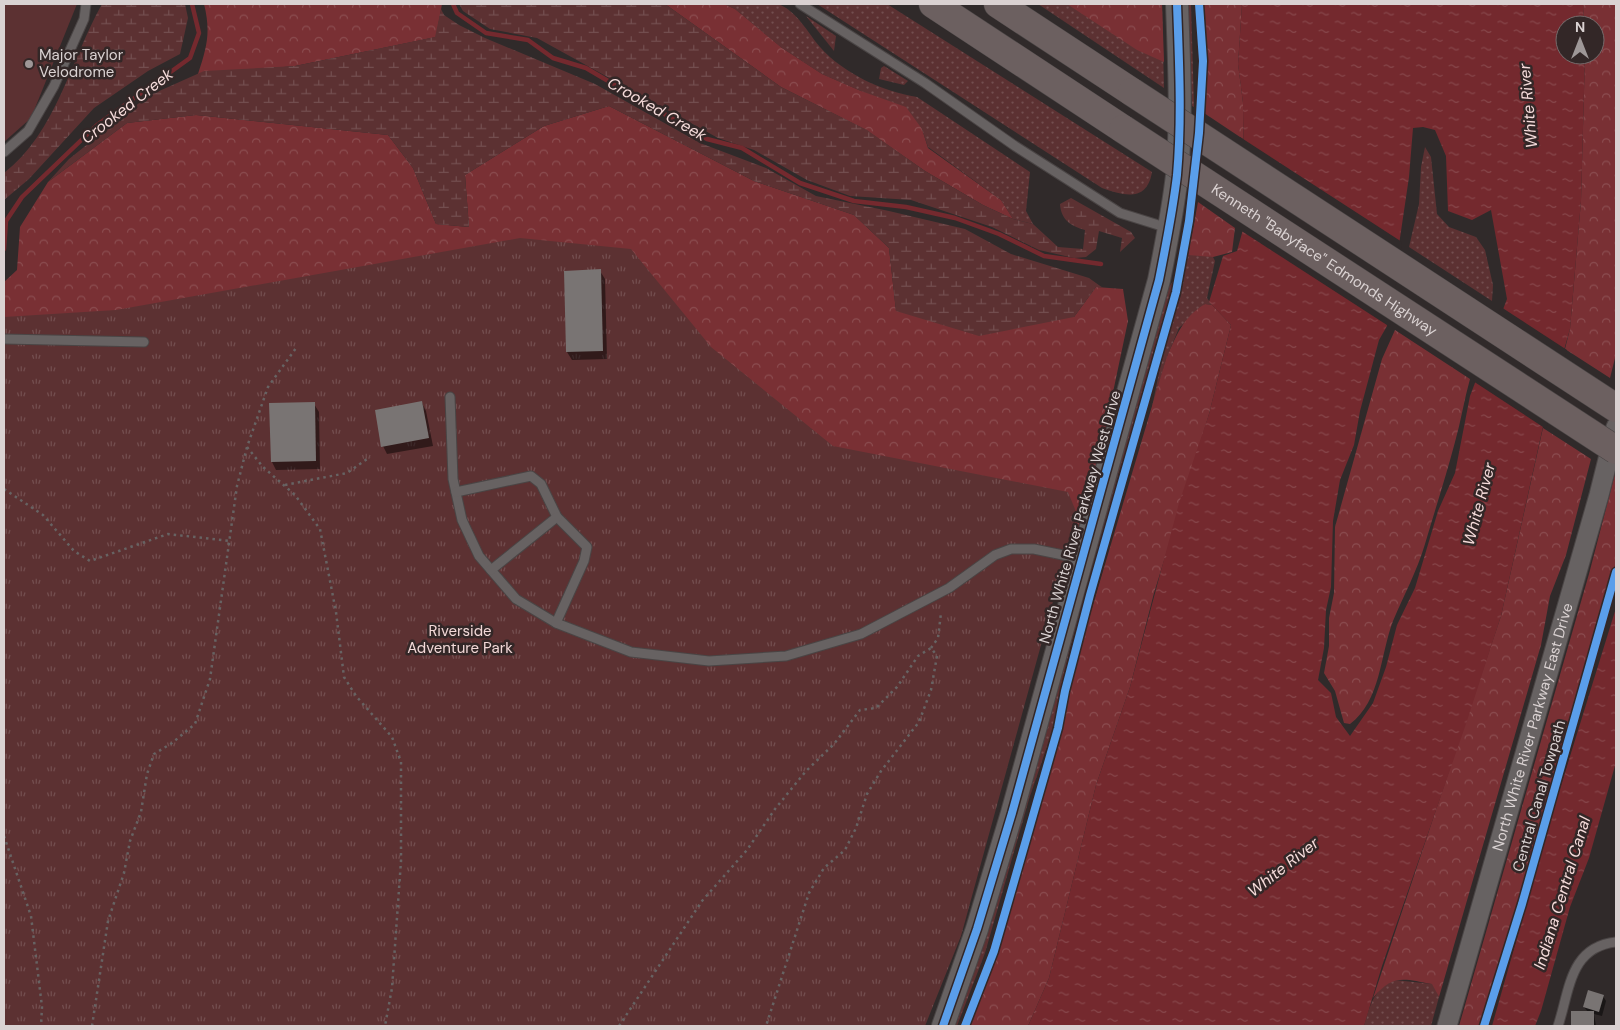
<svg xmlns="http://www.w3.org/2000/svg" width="1620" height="1030" font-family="'DM Sans',sans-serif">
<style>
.grass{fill:url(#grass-dots)}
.forest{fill:url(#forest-crowns)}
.wetland{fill:url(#wetland-marsh)}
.park{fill:url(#park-tufts)}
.garden{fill:#5c3132}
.water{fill:url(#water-ripples);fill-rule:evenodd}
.pier{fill:#302a2a}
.shadow{fill:#0007}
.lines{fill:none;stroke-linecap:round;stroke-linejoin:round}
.stream{stroke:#74292e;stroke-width:4.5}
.building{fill:#797473}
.service-casing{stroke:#4a4545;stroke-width:11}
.minor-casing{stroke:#4a4545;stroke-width:21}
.tertiary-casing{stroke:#4a4545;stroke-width:24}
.motorway-casing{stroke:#4a4545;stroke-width:29}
.path{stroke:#676363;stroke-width:2.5;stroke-dasharray:2.5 4;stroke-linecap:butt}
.service{stroke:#676262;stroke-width:9}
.minor{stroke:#676262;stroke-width:19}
.tertiary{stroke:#676262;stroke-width:22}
.motorway{stroke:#6c6060;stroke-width:28}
.motorway-bridge-casing{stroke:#4a4545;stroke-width:29;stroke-linecap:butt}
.motorway-bridge{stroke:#6c6060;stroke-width:28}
.cycleway-casing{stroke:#332727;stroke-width:11}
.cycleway{stroke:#5a9eea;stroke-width:8}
.poi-dot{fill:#9e9797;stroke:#332727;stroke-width:2}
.labels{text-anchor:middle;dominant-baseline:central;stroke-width:5;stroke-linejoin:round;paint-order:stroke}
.poi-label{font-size:15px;fill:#dad2d2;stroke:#332727;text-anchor:start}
.street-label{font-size:15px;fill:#dad2d2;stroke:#332727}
.park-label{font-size:15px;fill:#f3d9d8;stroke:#332727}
.water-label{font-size:16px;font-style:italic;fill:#f6dcdb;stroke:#332727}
</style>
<defs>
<pattern id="grass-dots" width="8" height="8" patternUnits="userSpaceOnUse" patternTransform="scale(1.25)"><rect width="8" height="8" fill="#5c3132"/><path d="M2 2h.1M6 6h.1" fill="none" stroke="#734e4f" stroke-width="1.8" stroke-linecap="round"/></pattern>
<pattern id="forest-crowns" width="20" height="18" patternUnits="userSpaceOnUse" patternTransform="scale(1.25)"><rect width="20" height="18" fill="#793034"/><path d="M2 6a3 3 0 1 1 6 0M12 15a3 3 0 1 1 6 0" fill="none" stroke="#8b4d50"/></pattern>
<pattern id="wetland-marsh" width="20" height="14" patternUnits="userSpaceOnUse" patternTransform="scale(1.25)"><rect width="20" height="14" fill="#5c3132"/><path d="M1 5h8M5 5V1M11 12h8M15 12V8" fill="none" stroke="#734e4f"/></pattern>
<pattern id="park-tufts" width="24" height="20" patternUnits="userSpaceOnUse" patternTransform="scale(1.25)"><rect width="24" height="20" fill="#5c3132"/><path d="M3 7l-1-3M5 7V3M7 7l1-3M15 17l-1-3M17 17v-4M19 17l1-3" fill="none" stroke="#734e4f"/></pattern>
<pattern id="water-ripples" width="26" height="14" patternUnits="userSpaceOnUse" patternTransform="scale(1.25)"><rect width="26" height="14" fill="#74292e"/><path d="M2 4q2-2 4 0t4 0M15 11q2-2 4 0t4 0" fill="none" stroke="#87474b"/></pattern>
</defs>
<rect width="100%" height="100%" fill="#302a2a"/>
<!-- grass -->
<g class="grass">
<path d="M 724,4 C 738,4 766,0 778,4 C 797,11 808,33 820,47 C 844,74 882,91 917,97 L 1030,172 L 1026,211 L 1033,224 L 1013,219 L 1001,200 L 928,147 L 922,129 L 861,91 L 822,74 L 782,48 L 735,9 Z"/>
<path d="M 817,4 L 887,4 L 1152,172 C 1147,202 1124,196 1102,188 Z"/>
<path d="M 1038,4 L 1162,4 L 1164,88 Z"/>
<path d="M 1186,4 L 1191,4 L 1194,107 L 1192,106 Z"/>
<path d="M 806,16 L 836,36 L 834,51 Z"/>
<path d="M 884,66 L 908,81 L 904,85 L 879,79 L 881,68 Z"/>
<path d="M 1425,147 L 1431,157 L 1437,214 L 1449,227 L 1476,237 L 1485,250 L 1493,285 L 1492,301 L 1409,247 L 1419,204 L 1421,167 Z"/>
<path d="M 1201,254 L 1213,257 L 1215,261 L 1207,298 L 1212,305 L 1205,304 L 1179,328 L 1166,359 L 1149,422 L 1164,348 L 1180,298 L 1188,255 Z"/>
<path d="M 1174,280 L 1174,287 L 1153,353 L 1138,416 L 1118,475 L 1109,515 L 1070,648 L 1051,735 L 1030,796 L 985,953 L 957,1026 L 953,1026 L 1168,288 Z"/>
<path d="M 1394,980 L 1433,984 L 1439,997 L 1431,1026 L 1364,1026 C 1370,1006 1373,990 1394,980 Z"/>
</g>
<!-- forest -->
<g class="forest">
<path d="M 204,4 L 442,4 L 436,37 L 295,66 L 198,74 C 207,47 211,32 204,4 Z"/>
<path d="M 665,4 L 724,4 L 735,9 L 782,48 L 822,74 L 861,91 L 906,107 L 922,129 L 928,148 L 1001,200 L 1013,219 L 983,205 L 925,171 L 866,130 L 781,87 Z"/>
<path d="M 1067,4 L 1162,4 L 1164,62 L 1137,50 Z"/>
<path d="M 1203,4 L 1242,4 L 1238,64 L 1243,103 L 1243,139 L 1204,113 L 1207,50 Z"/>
<path d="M 1583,4 L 1616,4 L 1616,354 L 1610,378 L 1565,349 L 1570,329 L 1581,201 L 1585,55 L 1595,55 L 1595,25 L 1584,25 Z"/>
<path d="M 609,106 L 754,181 L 854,215 L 889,248 L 896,311 L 1074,317 L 1096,287 L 1123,289 L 1128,321 L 1084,530 L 1048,534 L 4,331 L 4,282 L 17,270 L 20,227 L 48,182 L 127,123 L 196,115 L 388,135 L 413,168 L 436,224 L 469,227 L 465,175 L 544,126 Z"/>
<path d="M 1198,202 L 1235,228 L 1232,252 L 1213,257 L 1188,255 Z"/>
<path d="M 1205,304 L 1212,305 L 1231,325 L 1209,414 L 1154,593 L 1130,687 L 1096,785 L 1049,978 L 1028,1026 L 968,1026 L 998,953 L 1063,720 L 1068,691 L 1079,652 L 1166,359 C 1176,336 1183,317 1205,304 Z"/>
<path d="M 1395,330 L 1470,379 C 1464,400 1461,421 1455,442 C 1446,476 1435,510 1425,544 C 1417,571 1404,595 1393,621 C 1380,655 1381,701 1350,724 L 1344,723 L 1335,691 L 1324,673 L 1329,646 L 1329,618 L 1334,593 L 1335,527 L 1382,359 Z"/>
<path d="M 1543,428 L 1591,459 L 1566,555 L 1550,596 L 1541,645 L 1439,997 L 1432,984 C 1403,979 1393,974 1373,998 L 1501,616 Z"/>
<path d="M 1615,474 L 1616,562 L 1523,891 L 1480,1026 L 1459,1026 L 1589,574 Z"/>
</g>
<!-- wetland -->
<g class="wetland">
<path d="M 102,4 L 185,4 L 188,18 L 180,54 L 148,71 L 94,108 L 29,179 L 4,200 L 4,173 C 56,133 71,59 102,4 Z"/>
<path d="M 459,4 L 665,4 L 781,87 L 867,130 L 925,171 L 983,205 L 1013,219 L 1033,224 L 1058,247 L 1083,249 L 1085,230 C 1071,226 1061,220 1060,204 L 1071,198 L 1131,232 L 1135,238 L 1120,252 L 1122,238 L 1099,231 L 1096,249 L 1086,257 L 1074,258 L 1039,250 L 992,227 L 911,200 L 850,196 L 807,180 L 754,150 L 718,138 L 537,38 L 490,29 L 463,11 Z"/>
<path d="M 441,9 L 444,15 L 459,25 L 485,38 L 595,84 L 700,143 L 766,168 L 816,196 L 889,211 L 965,229 L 1011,254 L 1089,278 L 1103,288 L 1096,287 L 1074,317 L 979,336 L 896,311 L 889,248 L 854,215 L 754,181 L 609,106 L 544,126 L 465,175 L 469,227 L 436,224 L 413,168 L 388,135 L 196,115 L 127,123 L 48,182 L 69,159 L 148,96 L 204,71 L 295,66 L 435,37 Z"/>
</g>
<!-- park -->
<path class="park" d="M 520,238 L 631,249 L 711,347 L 833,446 L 1068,492 L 1077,514 L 961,936 L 925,1026 L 4,1026 L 4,317 L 116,310 Z"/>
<!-- garden -->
<path class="garden" d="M 4,4 L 77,4 L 31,118 L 4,142 Z"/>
<!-- water -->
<g class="water">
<path d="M 1242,4 L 1583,4 L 1584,25 L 1565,25 L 1565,55 L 1585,55 L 1581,201 L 1570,329 L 1546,413 L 1501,616 L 1466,724 L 1382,966 L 1364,1026 L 1028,1026 L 1049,978 L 1096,785 L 1130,687 L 1179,503 L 1209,414 L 1231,325 L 1209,302 L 1223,256 L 1237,251 L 1244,226 L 1243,103 L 1238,64 ZM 1423,127 L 1435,130 L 1446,156 L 1448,211 L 1472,220 L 1491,210 L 1507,299 L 1470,396 L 1455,473 L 1438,511 L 1415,588 L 1397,625 L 1386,667 L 1373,703 L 1350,736 L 1336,717 L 1331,693 L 1318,680 L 1324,648 L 1326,610 L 1331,587 L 1333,521 L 1340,480 L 1354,445 L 1360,411 L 1379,340 L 1387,326 L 1409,177 L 1413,128 Z"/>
<path d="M 1616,608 L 1616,762 L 1589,858 L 1570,907 L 1541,1011 L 1535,1026 L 1492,1026 L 1554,808 Z"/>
</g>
<!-- pier -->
<g class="pier">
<path d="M 1240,137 L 1402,242 L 1390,327 L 1240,230 Z"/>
<path d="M 1501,307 L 1567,350 L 1546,429 L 1473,381 Z"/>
</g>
<!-- shadow -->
<g class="shadow">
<path d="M 600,271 L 605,279 L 607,359 L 572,360 L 567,352 Z"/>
<path d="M 422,403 L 426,411 L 433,446 L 387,454 L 383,446 Z"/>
<path d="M 314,404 L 319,412 L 320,469 L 276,470 L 272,462 Z"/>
<path d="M 1603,996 L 1606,1001 L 1602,1016 L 1594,1014 L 1596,1026 L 1573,1026 L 1573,1012 L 1588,1012 L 1584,1007 Z"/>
</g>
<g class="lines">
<!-- stream -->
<g class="stream">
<path d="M 453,4 L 457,13 L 486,33 L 528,40 L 553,58 L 586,68 L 707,139 L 742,148 L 800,183 L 854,201 L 906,207 L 955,218 L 999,234 L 1044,256 L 1101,264"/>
<path d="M 4,249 L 6,221 L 22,197 L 97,125 L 190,58 L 199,33 L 192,4"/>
</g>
</g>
<!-- building -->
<g class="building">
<path d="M 601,269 L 603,351 L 566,352 L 564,271 Z"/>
<path d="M 422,401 L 429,438 L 381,447 L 375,410 Z"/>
<path d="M 315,402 L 316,461 L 271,462 L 269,403 Z"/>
<path d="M 1588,990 L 1604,995 L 1599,1012 L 1583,1007 Z"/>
<rect x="1571" y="1011" width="23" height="15"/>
</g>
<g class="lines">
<!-- service casing -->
<g class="service-casing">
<g id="service">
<path d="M 800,4 L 925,83 L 1015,146 L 1120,213 L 1168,228"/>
<path d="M 4,152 L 28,131 L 54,86 L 84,19 L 86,4"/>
<path d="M 4,339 L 144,342"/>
<path d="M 450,397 L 453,479 L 462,520 L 479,556 L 516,599 L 556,623 L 631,652 L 709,661 L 786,656 L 861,634 L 949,588 L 995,555 L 1011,549 L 1034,549 L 1082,559"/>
<path d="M 456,492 L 531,476 L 541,484 L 557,517 L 587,547 L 584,561 L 556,623"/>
<path d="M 491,570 L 557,517"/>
<path d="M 1558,1026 C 1570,989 1570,947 1616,942"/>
</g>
</g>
<!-- minor casing -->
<g class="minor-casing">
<g id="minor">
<path id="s1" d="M 1447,1026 L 1599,495 L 1616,427"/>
</g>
</g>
<!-- tertiary casing -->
<g class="tertiary-casing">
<path id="tertiary" d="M 943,1026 L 977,929 L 1012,813 L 1159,280 C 1166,245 1173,210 1177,175 C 1182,118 1179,61 1177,4"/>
</g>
<!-- motorway casing -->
<g class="motorway-casing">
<g id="motorway">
<path d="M 933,4 L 1123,129"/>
<path d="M 998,4 L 1132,92"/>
</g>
</g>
<!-- path -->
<g class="path">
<path d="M 247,447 L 263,467 L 295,495 L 320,529 L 336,612 L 344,677 L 356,696 L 392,737 L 401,762 L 401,861 L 392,988 L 385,1026"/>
<path d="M 285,485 L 347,473 L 370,457"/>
<path d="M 4,489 L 43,515 L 74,551 L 90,561 L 168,534 L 230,541"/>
<path d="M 931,648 L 938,638 L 941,613"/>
<path d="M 4,836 L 31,916 L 42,1007 L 41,1026"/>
<path d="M 92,1026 L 108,921 L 124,873 L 130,841 L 141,812 L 147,774 L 154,754 L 172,743 L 195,724 L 210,679 L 237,486 L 247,447 L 268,387 L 296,348"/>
<path d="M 619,1026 L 702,901 L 747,850 L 775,809 L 806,771 L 834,744 L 860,710 L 876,708 L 897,687 L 918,656 L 931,648 L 937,656 L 931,690 L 919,722 L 881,771 L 867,794 L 856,828 L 845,850 L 824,868 L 809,893 L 766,1026"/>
</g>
<!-- service -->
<use href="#service" class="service"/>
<!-- minor -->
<use href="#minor" class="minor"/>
<!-- tertiary -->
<use href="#tertiary" class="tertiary"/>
<!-- motorway -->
<use href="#motorway" class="motorway"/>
<!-- motorway-bridge casing -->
<g class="motorway-bridge-casing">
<g id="motorway-bridge">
<path d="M 1132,92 L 1616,408"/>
<path id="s2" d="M 1123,129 L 1616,450"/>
</g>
</g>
<!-- motorway-bridge -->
<use href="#motorway-bridge" class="motorway-bridge"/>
<!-- cycleway casing -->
<g class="cycleway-casing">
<g id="cycleway">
<path d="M 943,1026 L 977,929 L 1012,813 L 1159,280 C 1166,245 1173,210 1177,175 C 1182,118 1179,61 1177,4"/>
<path d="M 965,1026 L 994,951 L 1026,840 L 1058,728 L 1065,691 L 1090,595 L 1176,292 L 1189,221 L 1199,133 L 1203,61 L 1199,4"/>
<path d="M 1484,1026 L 1522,904 L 1616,572"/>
</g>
</g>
<!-- cycleway -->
<use href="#cycleway" class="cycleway"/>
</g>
<!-- markers -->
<circle class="poi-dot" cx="29" cy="64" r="5"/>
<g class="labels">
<!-- poi labels -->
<g class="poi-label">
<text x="39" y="55">Major Taylor<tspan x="39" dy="17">Velodrome</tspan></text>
</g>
<!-- street labels -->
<g class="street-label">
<text stroke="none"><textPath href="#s2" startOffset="240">Kenneth "Babyface" Edmonds Highway</textPath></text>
<text transform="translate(1080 517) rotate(-74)">North White River Parkway West Drive</text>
<text stroke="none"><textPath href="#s1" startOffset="311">North White River Parkway East Drive</textPath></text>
<text transform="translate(1539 796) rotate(-74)">Central Canal Towpath</text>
</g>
<!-- park labels -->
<g class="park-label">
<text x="460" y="631">Riverside<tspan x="460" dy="17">Adventure Park</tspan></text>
</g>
<!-- water labels -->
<g class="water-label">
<text transform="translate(127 106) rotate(-38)">Crooked Creek</text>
<text transform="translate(1528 106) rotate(-95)">White River</text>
<text transform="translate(657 109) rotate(30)">Crooked Creek</text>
<text transform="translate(1479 504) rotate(-75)">White River</text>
<text transform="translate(1283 867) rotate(-38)">White River</text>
<text transform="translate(1562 893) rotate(-73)">Indiana Central Canal</text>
</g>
</g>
<!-- border -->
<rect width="1620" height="1030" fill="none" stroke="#dad2d2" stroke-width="10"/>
<!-- north arrow -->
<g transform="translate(1580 40)"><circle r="24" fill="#332727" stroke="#766b6b"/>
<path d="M0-4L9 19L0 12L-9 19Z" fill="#9e9797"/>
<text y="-8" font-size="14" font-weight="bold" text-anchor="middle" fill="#dad2d2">N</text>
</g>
</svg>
